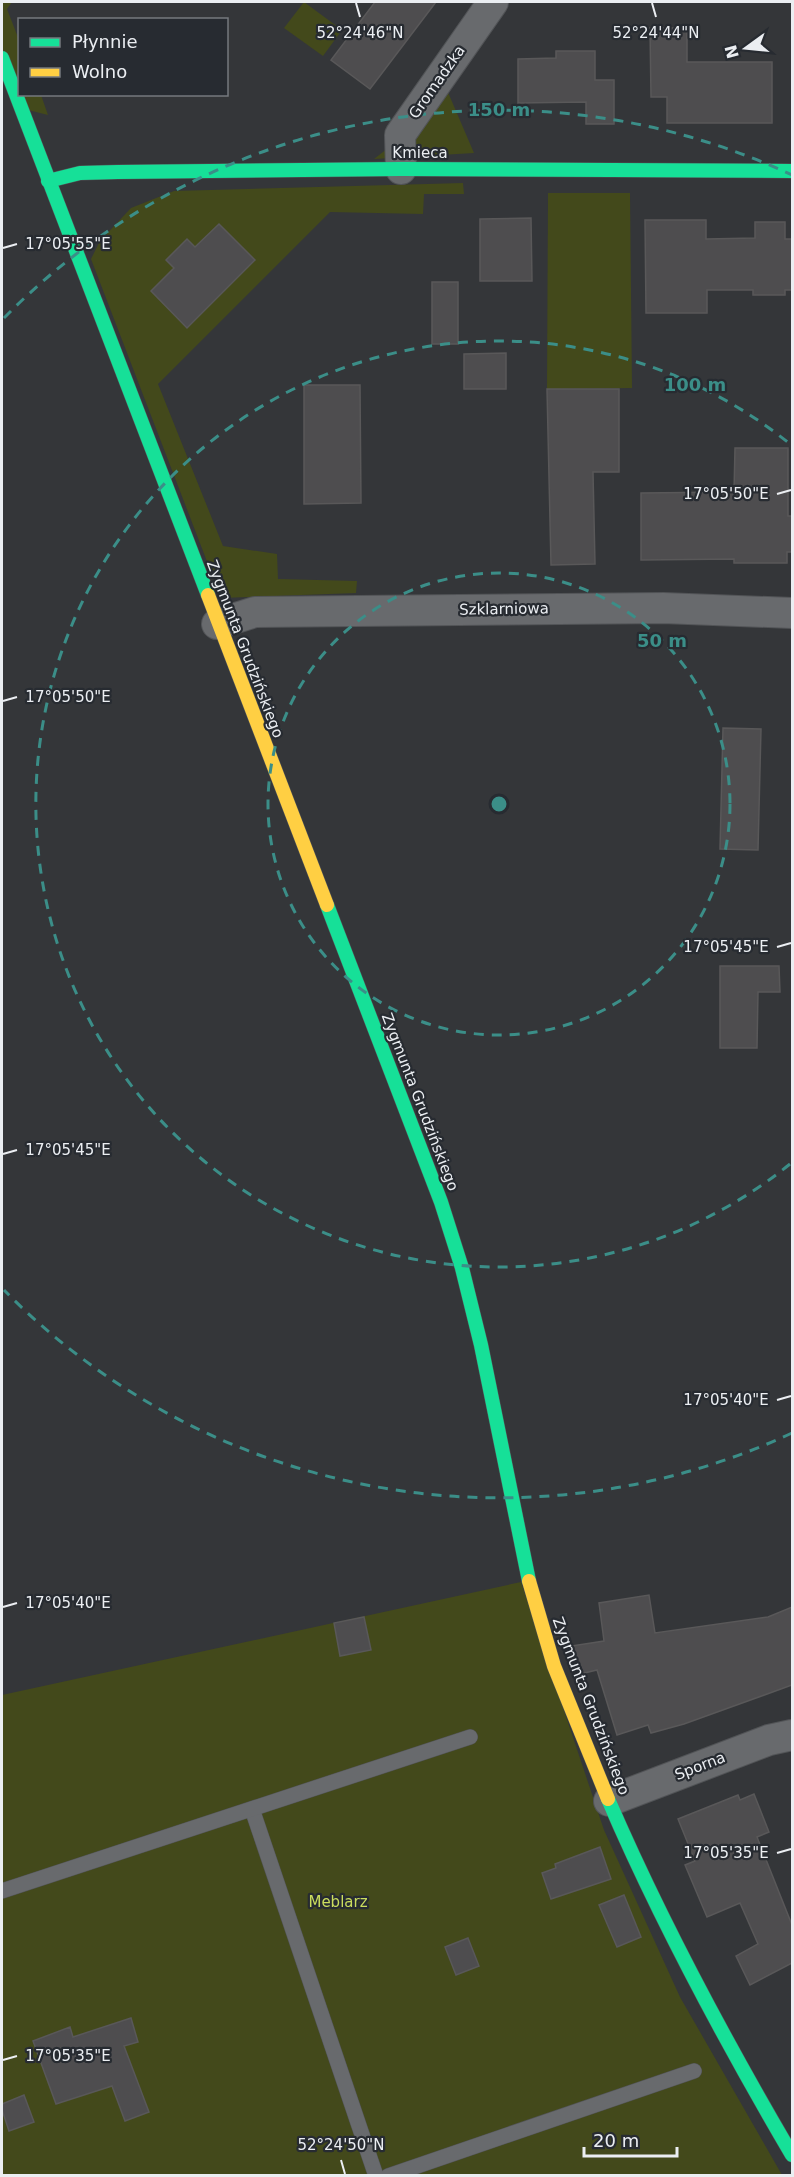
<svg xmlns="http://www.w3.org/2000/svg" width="794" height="2177" font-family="'DejaVu Sans',sans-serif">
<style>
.green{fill:#43491b}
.building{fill:#4e4d4f;stroke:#595859;stroke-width:1.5}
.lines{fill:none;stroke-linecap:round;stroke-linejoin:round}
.lane-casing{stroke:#525457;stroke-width:16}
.street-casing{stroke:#525457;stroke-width:32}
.fast-casing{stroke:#525457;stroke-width:15}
.slow-casing{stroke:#525457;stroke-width:15}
.lane{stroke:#686a6d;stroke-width:15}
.street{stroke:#686a6d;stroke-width:30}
.fast{stroke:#16e098;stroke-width:14}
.slow{stroke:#ffcf43;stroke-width:14}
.ticks{fill:none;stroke:#ebeef2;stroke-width:2}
.ring{fill:none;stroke:#3b8e88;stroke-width:3;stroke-dasharray:10 8}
.labels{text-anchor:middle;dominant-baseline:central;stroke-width:4.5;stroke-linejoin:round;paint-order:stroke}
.street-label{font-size:15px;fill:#ebeef2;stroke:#272b31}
.park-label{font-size:15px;fill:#cbdd5d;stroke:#272b31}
.ticks-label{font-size:15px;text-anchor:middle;fill:#ebeef2;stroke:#272b31;stroke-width:4.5;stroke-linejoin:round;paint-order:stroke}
.centre{fill:#3b8e88;stroke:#272b31;stroke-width:3}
.ring-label{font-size:18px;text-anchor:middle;font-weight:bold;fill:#3b8e88;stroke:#272b31;stroke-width:4.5;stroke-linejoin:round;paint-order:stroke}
</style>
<rect width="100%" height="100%" fill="#343639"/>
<!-- green -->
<g class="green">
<path d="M 2,2 L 12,2 L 7,9 L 19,40 L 20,94 L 41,95 L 48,115 L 20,108 L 2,70 Z"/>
<path d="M 304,2 L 342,30 L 323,56 L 284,28 Z"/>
<path d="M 447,90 L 474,153 L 374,159 L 419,124 Z"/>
<path d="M 463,183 L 464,194 L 424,194 L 423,214 L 330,212 L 158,384 L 223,546 L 277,554 L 278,579 L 357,581 L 356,593 L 221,598 L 91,259 L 100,241 L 131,208 L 174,191 Z"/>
<path d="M 548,193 L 630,193 L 632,388 L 547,389 Z"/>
<path d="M 521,1582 L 604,1830 L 680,1997 L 782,2175 L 2,2175 L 2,1695 Z"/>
</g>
<!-- building -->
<g class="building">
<path d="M 375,2 L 436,2 L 370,89 L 331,60 Z"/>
<path d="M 650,28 L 687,28 L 687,62 L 772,62 L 772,123 L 667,123 L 667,97 L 651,97 Z"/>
<path d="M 556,51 L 595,51 L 595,80 L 614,80 L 614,124 L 586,124 L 586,102 L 518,103 L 518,59 L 556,58 Z"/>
<path d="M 531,218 L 532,281 L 480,281 L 480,219 Z"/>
<path d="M 645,220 L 706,220 L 706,239 L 755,238 L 755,222 L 785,222 L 785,239 L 792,239 L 792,290 L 785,290 L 785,295 L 753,295 L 753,290 L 707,290 L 707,313 L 646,313 Z"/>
<path d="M 219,224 L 255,260 L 187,328 L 151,291 L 174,268 L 166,260 L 187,239 L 195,247 Z"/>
<rect x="432" y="282" width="26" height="62"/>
<path d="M 506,353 L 506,389 L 464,389 L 464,354 Z"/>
<path d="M 304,385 L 360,385 L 361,503 L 304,504 Z"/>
<path d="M 547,389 L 619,389 L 619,472 L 593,472 L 595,564 L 551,565 Z"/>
<path d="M 735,448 L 788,448 L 788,516 L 792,516 L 792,552 L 787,552 L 787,563 L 734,563 L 734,559 L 641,560 L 641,493 L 734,492 Z"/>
<path d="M 723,728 L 761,729 L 758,850 L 720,849 Z"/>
<path d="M 720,966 L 779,966 L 780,992 L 758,992 L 757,1048 L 720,1048 Z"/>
<path d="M 649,1595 L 655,1633 L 768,1617 L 792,1607 L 792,1685 L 684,1724 L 651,1733 L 648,1725 L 617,1735 L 597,1670 L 580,1674 L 571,1646 L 604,1641 L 599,1603 Z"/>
<path d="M 364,1617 L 371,1650 L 340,1656 L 334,1623 Z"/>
<path d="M 754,1794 L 769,1832 L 757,1837 L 792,1925 L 792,1963 L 750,1985 L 736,1956 L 758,1944 L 740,1903 L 707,1917 L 685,1865 L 695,1861 L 678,1819 L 738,1795 L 740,1800 Z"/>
<path d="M 600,1847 L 611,1879 L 551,1899 L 542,1873 L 556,1868 L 555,1864 Z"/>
<path d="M 624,1895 L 641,1937 L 617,1947 L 599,1905 Z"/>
<path d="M 468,1938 L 479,1966 L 456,1975 L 445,1947 Z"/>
<path d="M 131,2018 L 138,2042 L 124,2046 L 149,2112 L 125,2121 L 112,2086 L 56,2104 L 33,2041 L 70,2027 L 73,2037 Z"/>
<path d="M 24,2095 L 34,2122 L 9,2131 L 2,2110 L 2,2104 Z"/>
</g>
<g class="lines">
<!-- lane casing -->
<g class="lane-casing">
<g id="lane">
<path d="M 252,1809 L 376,2176"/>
<path d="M 2,1891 L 470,1737"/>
<path d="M 388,2176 L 694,2071"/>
</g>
</g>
<!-- street casing -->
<g class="street-casing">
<g id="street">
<path d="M 401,169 L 400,135 L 493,2"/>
<path d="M 217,624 L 255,612 L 663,608 L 792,613"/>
<path d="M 609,1801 L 769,1740 L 792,1735"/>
</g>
</g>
<!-- fast casing -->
<g class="fast-casing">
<g id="fast">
<path d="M 2,58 L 208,595"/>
<path d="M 48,181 L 80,173 L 118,172 L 401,169 L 792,171"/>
<path d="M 327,905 L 441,1202 L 462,1268 L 481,1345 L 529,1581"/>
<path d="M 608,1799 C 661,1922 724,2039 792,2155"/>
</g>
</g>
<!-- slow casing -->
<g class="slow-casing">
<g id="slow">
<path d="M 208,595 L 327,905"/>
<path d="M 529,1581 L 554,1666 L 608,1799"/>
</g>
</g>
<!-- lane -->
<use href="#lane" class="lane"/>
<!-- street -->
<use href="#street" class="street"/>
<!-- fast -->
<use href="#fast" class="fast"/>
<!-- slow -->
<use href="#slow" class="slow"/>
</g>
<!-- ticks -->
<path class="ticks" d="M 356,3 L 360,17M 652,3 L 656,17M 3,248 L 17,244M 777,494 L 791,490M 3,701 L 17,697M 777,947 L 791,943M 3,1154 L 17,1150M 777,1400 L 791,1396M 3,1607 L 17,1603M 777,1853 L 791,1849M 3,2060 L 17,2056M 341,2160 L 345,2174"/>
<!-- distance rings -->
<g class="ring">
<circle cx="499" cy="804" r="231"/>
<path d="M790 1164A463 463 0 1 1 790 444"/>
<path d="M792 1433A694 694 0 0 1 4 1290M4 318A694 694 0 0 1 792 175"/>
</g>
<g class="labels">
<!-- street labels -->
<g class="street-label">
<text transform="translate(437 82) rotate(-55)">Gromadzka</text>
<text x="420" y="153">Kmieca</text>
<text transform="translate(504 609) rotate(-1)">Szklarniowa</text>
<text transform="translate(245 649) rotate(69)">Zygmunta Grudzińskiego</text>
<text transform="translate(420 1102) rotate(69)">Zygmunta Grudzińskiego</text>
<text transform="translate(591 1706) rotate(69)">Zygmunta Grudzińskiego</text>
<text transform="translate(700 1766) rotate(-21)">Sporna</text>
</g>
<!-- park labels -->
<g class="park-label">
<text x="338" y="1902">Meblarz</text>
</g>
</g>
<g class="ticks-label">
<text x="360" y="38">52°24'46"N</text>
<text x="656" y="38">52°24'44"N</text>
<text x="68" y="249">17°05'55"E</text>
<text x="726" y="499">17°05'50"E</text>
<text x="68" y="702">17°05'50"E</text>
<text x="726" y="952">17°05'45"E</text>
<text x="68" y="1155">17°05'45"E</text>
<text x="726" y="1405">17°05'40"E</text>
<text x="68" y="1608">17°05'40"E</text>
<text x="726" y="1858">17°05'35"E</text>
<text x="68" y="2061">17°05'35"E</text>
<text x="341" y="2150">52°24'50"N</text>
</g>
<circle cx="499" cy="804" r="9" class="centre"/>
<g class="ring-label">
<text x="499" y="116">150 m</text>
<text x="695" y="391">100 m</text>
<text x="662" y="647">50 m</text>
</g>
<!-- border -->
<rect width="794" height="2177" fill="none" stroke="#ebeef2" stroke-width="6"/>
<!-- legend -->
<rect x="18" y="18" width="210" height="78" fill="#272b31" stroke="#75797e" stroke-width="1.5"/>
<rect x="30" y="38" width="30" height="9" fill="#16e098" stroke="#75797e" stroke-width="1.5"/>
<text x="72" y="48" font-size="18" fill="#ebeef2">Płynnie</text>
<rect x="30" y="68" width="30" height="9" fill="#ffcf43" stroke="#75797e" stroke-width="1.5"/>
<text x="72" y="78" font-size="18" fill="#ebeef2">Wolno</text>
<!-- north arrow -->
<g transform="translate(746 48) rotate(255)" stroke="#272b31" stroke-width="4.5" paint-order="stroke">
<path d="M0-4.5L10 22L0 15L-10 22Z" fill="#ebeef2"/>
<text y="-9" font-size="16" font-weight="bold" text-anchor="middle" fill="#ebeef2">N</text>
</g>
<!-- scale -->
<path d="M584 2147v9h93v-9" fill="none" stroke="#ebeef2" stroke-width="3"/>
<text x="593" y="2147" font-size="18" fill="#ebeef2" stroke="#272b31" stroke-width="4.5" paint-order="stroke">20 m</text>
</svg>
